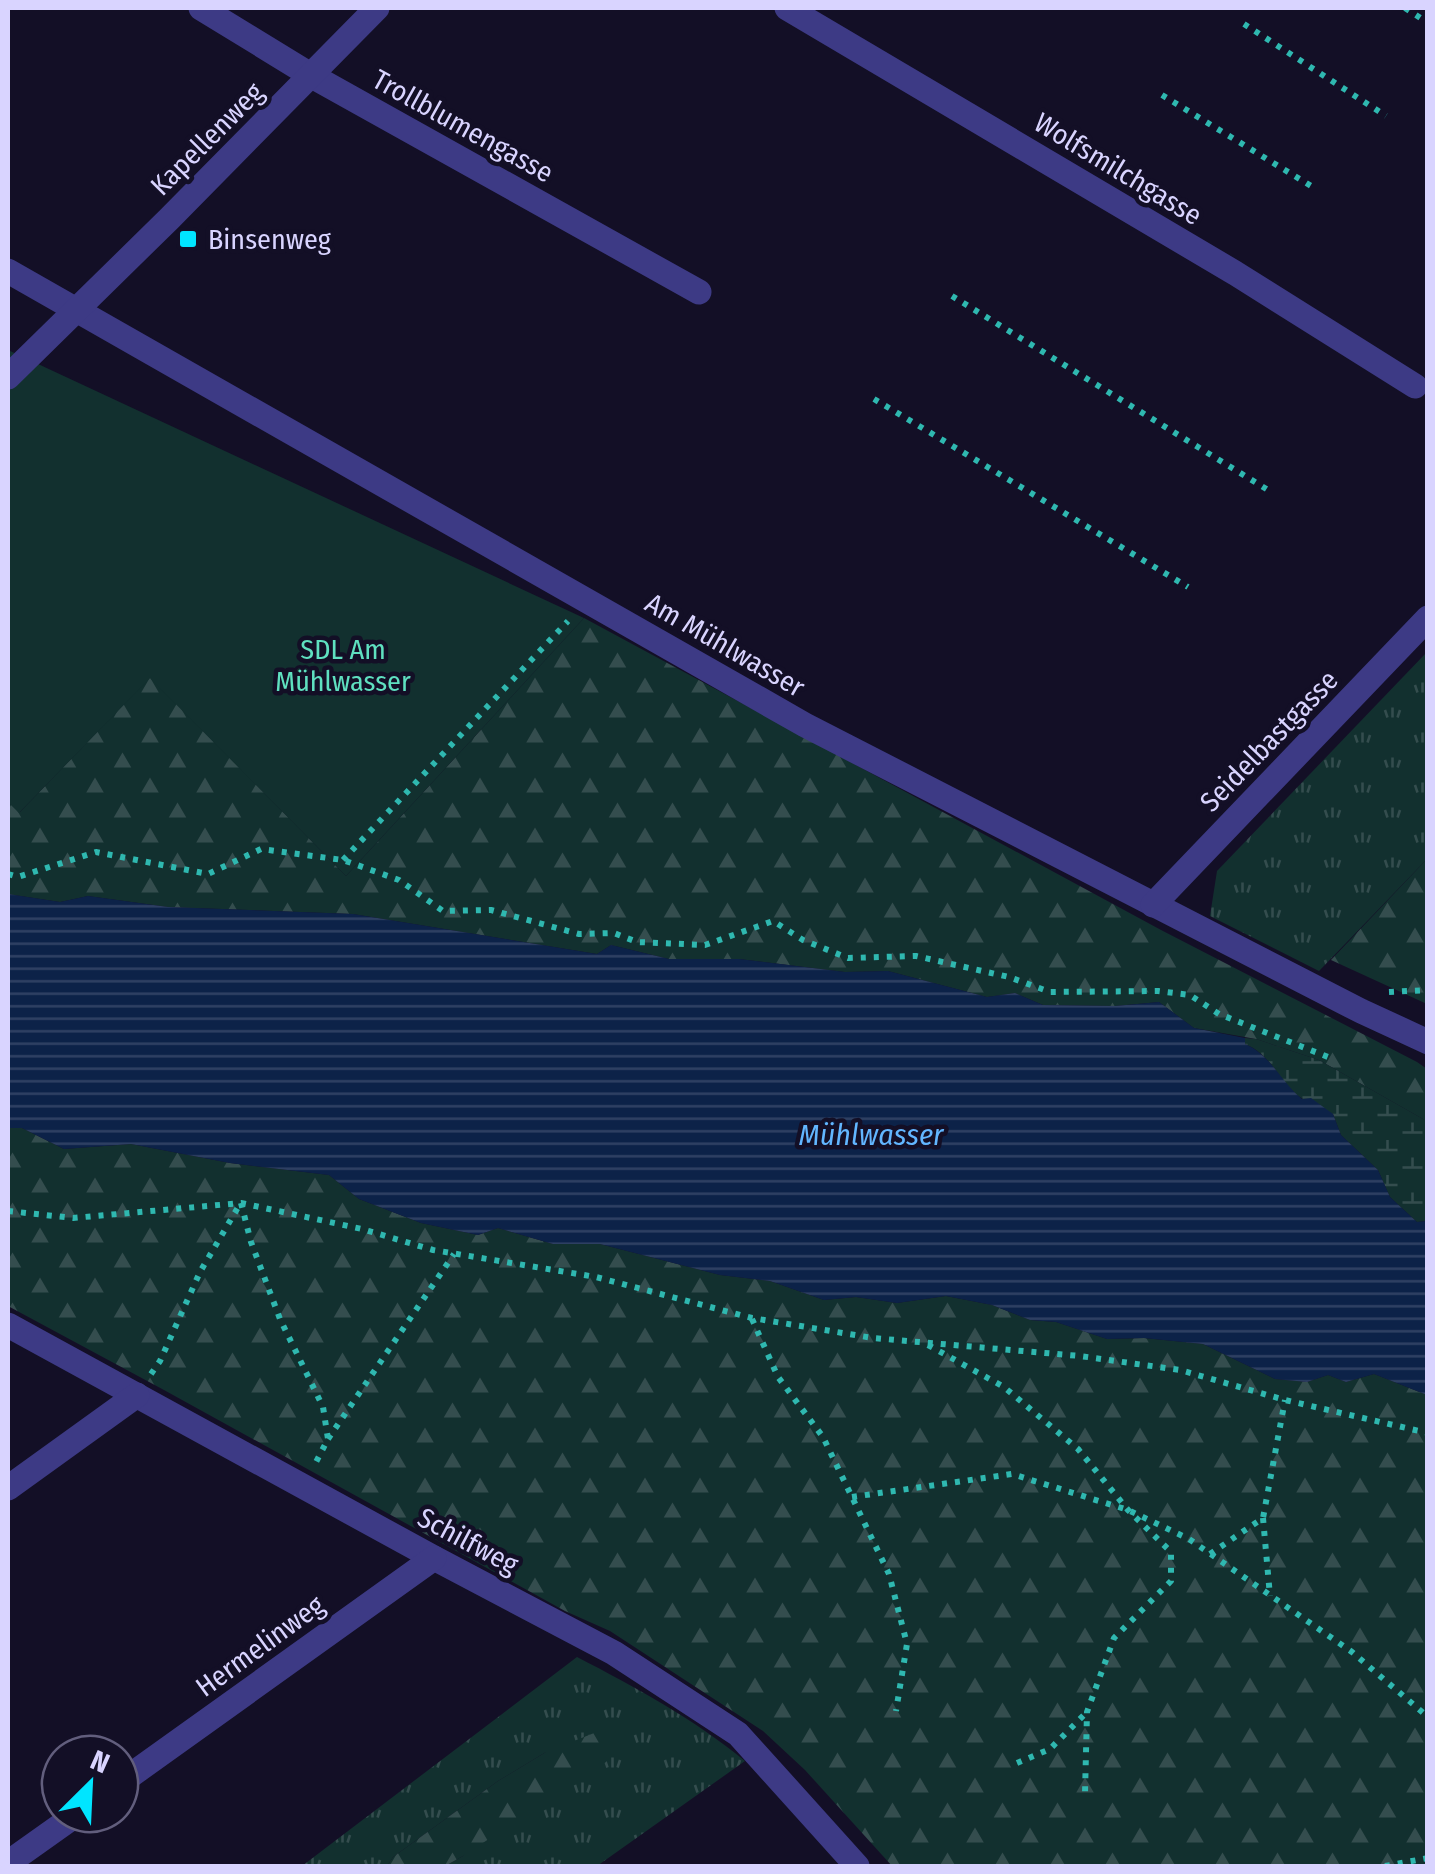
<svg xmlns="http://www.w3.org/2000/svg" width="1435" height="1874" font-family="'Fira Sans Condensed',sans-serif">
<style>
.grass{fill:url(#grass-tufts)}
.forest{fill:url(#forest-firs)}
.wetland{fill:url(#wetland-marsh)}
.garden{fill:#12302f}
.water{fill:url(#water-rules)}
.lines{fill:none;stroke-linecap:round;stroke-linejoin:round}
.path{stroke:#2fb8b0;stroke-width:6;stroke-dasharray:5 8;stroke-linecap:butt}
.street{stroke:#3d3a85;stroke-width:25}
.poi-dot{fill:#00e5ff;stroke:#130f26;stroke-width:4}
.labels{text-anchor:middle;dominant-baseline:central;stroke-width:9;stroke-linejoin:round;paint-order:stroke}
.street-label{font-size:28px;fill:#d9d4ff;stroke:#130f26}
.poi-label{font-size:28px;fill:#d9d4ff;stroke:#130f26;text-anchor:start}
.park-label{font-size:28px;fill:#5fe0c0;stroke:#130f26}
.water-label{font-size:30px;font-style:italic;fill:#62b6ff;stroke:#130f26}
</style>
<defs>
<pattern id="grass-tufts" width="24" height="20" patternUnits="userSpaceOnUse" patternTransform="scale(2.5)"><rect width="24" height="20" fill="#12302f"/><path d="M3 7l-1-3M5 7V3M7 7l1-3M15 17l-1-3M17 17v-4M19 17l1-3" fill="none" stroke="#344d4e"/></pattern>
<pattern id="forest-firs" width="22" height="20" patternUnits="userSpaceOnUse" patternTransform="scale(2.5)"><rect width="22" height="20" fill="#12302f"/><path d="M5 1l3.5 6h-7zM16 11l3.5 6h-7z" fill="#344d4e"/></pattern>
<pattern id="wetland-marsh" width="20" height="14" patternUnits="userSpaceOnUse" patternTransform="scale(2.5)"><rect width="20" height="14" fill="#12302f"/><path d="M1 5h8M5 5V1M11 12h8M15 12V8" fill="none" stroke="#344d4e"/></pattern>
<pattern id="water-rules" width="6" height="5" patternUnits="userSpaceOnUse" patternTransform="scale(2.5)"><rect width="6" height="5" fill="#0c2248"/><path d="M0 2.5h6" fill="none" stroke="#2f4163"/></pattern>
</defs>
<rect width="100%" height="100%" fill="#130f26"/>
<!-- grass -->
<g class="grass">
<path d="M 1427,652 L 1427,859 L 1319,971 L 1210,916 L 1217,871 Z"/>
<path d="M 577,1657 C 635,1687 694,1719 745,1761 L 597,1866 L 445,1866 L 463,1856 L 546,1752 L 498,1781 L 393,1857 L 387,1866 L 302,1866 Z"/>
</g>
<!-- forest -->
<g class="forest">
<path d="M 584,618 L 1161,930 L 1417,1062 L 1427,1069 L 1427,1125 L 1423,1119 L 1319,1060 L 1256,1039 L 1194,1028 L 1159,1002 L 1115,1006 L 1043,1005 L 1015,993 L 987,997 L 888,971 L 845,972 L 739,959 L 669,959 L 611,945 L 597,954 L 353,914 L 168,907 L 88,896 L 60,902 L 8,894 L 8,802 L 20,812 L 150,677 L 346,876 Z"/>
<path d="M 1427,859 L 1427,1004 L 1331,960 Z"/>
<path d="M 8,1128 L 22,1128 L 64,1149 L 131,1144 L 230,1163 L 329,1175 L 359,1199 L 421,1223 L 478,1235 L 498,1228 L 553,1244 L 600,1244 L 720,1275 L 770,1281 L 824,1300 L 856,1297 L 897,1303 L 946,1296 L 992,1305 L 1030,1320 L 1056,1322 L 1107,1339 L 1144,1338 L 1203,1344 L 1275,1379 L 1307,1382 L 1328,1375 L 1346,1382 L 1374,1374 L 1427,1395 L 1427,1866 L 892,1866 L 805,1770 L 763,1731 L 610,1631 L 565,1611 L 164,1390 L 8,1306 Z"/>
<path d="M 617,1724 L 626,1728 L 625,1740 L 606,1762 L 463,1856 L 445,1866 L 387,1866 L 393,1857 L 498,1781 L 546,1752 Z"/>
</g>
<!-- wetland -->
<path class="wetland" d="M 1245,1038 L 1256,1039 L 1319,1060 L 1423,1119 L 1428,1125 L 1427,1221 L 1417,1222 L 1390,1197 L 1378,1170 L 1341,1135 L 1333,1114 C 1321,1108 1307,1103 1297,1095 C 1278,1078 1270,1054 1245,1044 Z"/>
<!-- garden -->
<path class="garden" d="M 8,350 L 584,618 L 346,876 L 150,678 L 19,813 L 8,802 Z"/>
<!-- water -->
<path class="water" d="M 8,894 L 60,902 L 88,896 L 168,907 L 353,914 L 597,954 L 611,945 L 669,959 L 739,959 L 845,972 L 888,971 L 987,997 L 1015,993 L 1043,1005 L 1115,1006 L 1159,1002 L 1194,1028 L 1245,1038 L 1245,1044 C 1271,1055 1281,1082 1302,1099 L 1311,1098 L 1333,1114 L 1341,1135 L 1378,1170 L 1390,1197 L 1417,1222 L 1427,1221 L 1427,1395 L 1374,1374 L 1346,1382 L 1328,1375 L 1307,1382 L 1275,1379 L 1203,1344 L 1144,1338 L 1107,1339 L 1056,1322 L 1030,1320 L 992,1305 L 946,1296 L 897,1303 L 856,1297 L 824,1300 L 770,1281 L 720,1275 L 600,1244 L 553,1244 L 498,1228 L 478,1235 L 421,1223 L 359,1199 L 329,1175 L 230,1163 L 131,1144 L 64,1149 L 22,1128 L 8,1128 Z"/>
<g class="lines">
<!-- path -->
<g class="path">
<path d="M 1405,8 L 1428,23"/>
<path d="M 1244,24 L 1386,116"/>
<path d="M 1162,95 L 1316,189"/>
<path d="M 952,296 L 1268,490"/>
<path d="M 874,399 L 1188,587"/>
<path d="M 343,860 L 568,621"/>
<path d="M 8,874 L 18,877 L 96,852 L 208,874 L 261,849 L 343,860 L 399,880 L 443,911 L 491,910 L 579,934 L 614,933 L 637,942 L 705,945 L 773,921 L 803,940 L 848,958 L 916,956 L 1009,977 L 1050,992 L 1158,991 L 1190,995 L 1219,1014 L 1333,1059"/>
<path d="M 1389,992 L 1428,990"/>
<path d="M 241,1203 L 251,1242 L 280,1319 L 323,1407 L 328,1439 L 316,1462"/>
<path d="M 8,1211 L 73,1218 L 241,1203 L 362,1229 L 433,1250 L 596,1277 L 752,1318 L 873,1338 L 1080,1356 L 1180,1370 L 1285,1400 L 1428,1433"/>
<path d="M 752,1319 L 778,1377 L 823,1437 L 889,1574 L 907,1644 L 896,1711"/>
<path d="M 928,1345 L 1004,1387 L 1078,1449 L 1128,1510 L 1171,1552 L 1171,1581 L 1114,1638 L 1087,1712 L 1085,1793"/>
<path d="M 151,1374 L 160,1361 L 200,1272 L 240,1204"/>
<path d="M 328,1439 L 454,1254"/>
<path d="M 852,1497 L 1012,1474 L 1128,1510 L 1189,1539 L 1352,1652 L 1428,1717"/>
<path d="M 1263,1518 L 1270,1596"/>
<path d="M 1210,1554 L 1263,1518 L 1285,1400"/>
<path d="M 1017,1763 L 1050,1749 L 1086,1713"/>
<path d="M 1385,1866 L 1428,1858"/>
</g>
<!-- street -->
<g class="street">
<path d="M 201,8 L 312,76 L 699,292"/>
<path d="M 787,8 L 1235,273 L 1415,386"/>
<path d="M 8,271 L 805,725 L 1361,1011 L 1428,1042"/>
<path d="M 8,377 L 169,219 L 377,8"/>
<path d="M 1153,905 L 1428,618"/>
<path d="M 8,1325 L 434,1558 L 614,1653 L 738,1734 L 857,1866"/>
<path d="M 8,1488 L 137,1395"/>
<path d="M 120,1783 L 434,1558"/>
<path d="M 8,1863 L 77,1814"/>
</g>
</g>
<!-- markers -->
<rect class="poi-dot" x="178" y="229" width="20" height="20" rx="5"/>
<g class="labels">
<!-- street labels -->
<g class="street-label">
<text transform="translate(463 126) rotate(29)">Trollblumengasse</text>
<text transform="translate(207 139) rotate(-45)">Kapellenweg</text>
<text transform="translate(1118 169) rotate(31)">Wolfsmilchgasse</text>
<text transform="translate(725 645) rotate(30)">Am Mühlwasser</text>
<text transform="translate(1269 741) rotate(-46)">Seidelbastgasse</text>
<text transform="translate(468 1541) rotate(28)">Schilfweg</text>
<text transform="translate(260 1646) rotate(-36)">Hermelinweg</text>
</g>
<!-- poi labels -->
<g class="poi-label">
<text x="208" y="239">Binsenweg</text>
</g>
<!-- park labels -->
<g class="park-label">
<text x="343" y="649">SDL Am<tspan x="343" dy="32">Mühlwasser</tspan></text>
</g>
<!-- water labels -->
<g class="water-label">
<text x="871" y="1135">Mühlwasser</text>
</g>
</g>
<!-- border -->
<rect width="1435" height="1874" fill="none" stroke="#d9d4ff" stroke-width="20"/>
<!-- north arrow -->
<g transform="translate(90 1784) rotate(24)"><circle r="48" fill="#130f26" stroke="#625e7d" stroke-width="2.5"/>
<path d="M0-8L18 38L0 25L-18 38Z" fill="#00e5ff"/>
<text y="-15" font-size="28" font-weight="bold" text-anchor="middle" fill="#d9d4ff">N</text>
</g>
</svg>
